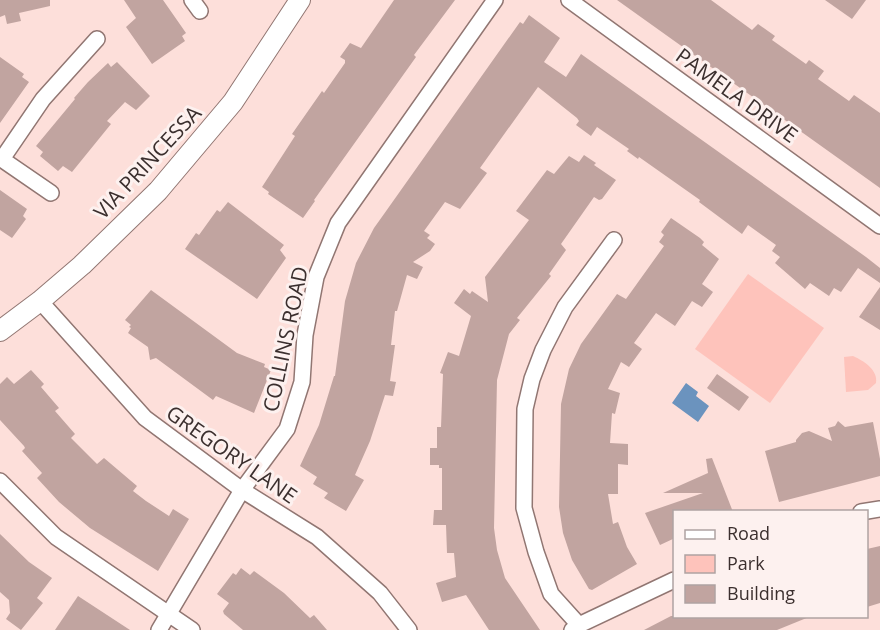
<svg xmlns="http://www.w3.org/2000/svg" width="880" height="630" font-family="'Open Sans',sans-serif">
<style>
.green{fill:#fec3bb}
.water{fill:#6b93be}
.building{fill:#c1a4a0}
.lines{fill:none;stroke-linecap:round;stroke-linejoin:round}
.minor-casing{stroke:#917672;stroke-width:18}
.tertiary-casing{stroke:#917672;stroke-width:22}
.minor{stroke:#fff;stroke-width:15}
.tertiary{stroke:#fff;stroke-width:20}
.labels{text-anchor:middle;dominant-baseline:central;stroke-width:6;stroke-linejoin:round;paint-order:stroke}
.street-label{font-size:21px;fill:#3b2f2e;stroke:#fdf1ef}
</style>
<rect width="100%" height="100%" fill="#fddfda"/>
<!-- green -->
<g class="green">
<path d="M 748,274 L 824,328 L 770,403 L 695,349 Z"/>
<path d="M 853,356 C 864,361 878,370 876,383 L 868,390 L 846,392 L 844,357 Z"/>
</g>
<!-- water -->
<path class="water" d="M 686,383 L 698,392 L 696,396 L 709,406 L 698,422 L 672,403 Z"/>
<!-- building -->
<g class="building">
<path d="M 0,0 L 50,0 L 50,6 L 19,13 L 21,21 L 7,24 L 5,15 L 0,17 Z"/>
<path d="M 124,0 L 163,0 L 186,33 L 182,36 L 185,41 L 152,64 L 126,27 L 136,18 Z"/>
<path d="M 394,0 L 455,0 L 414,55 L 416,57 L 314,200 L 315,201 L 303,218 L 268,194 L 269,192 L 262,187 L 295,136 L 292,134 L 322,91 L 324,93 L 345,63 L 345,60 L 340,57 L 350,43 L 361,48 Z"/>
<path d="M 617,0 L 711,0 L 752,30 L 758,24 L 775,36 L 772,40 L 806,64 L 809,60 L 824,71 L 818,79 L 849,101 L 854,95 L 880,113 L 880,188 Z"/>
<path d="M 825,0 L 866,0 L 852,19 Z"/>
<path d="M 529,15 L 560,38 L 544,62 L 566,77 L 581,54 L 866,257 L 880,268 L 880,283 L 858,268 L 841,292 L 834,288 L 829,296 L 810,283 L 805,289 L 775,263 L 780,257 L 772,251 L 776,245 L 748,225 L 742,234 L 699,202 L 700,200 L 639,157 L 638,159 L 627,151 L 629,149 L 597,127 L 591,136 L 576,125 L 579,121 L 577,118 L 538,87 L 480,168 L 487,173 L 460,209 L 445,202 L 424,231 L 430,235 L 427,238 L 435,244 L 430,251 L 413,262 L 423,267 L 417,279 L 407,275 L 397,311 L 395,311 L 391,345 L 395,345 L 390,381 L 396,382 L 393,396 L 385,395 L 370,441 L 355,475 L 364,480 L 346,511 L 324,498 L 328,493 L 313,484 L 317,477 L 300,466 L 319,425 L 334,376 L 335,376 L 345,301 L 356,263 L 374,228 L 384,214 L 520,22 L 523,24 Z"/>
<path d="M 0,57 L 24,74 L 22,77 L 29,82 L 0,123 Z"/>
<path d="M 117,62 L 150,96 L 136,110 L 125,102 L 107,121 L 111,124 L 72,172 L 63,166 L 58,171 L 40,156 L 43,152 L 36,146 L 75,99 L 74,98 L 88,82 L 108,63 L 111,67 Z"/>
<path d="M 584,155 L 596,163 L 594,165 L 616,180 L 602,199 L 599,200 L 594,197 L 561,244 L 566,250 L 549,274 L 551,276 L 517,318 L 520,320 L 509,334 L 497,380 L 494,528 L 497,550 L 505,578 L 540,630 L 489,630 L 466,595 L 442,602 L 436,583 L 456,577 L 454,553 L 447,553 L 446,525 L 433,525 L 434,510 L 442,510 L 442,468 L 439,468 L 439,465 L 430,465 L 430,448 L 437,448 L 437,427 L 441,427 L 443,374 L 440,373 L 448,352 L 459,356 L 471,316 L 454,303 L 464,289 L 470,294 L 472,291 L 488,302 L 485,277 L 529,220 L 516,211 L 547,170 L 554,174 L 569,156 L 579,162 Z"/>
<path d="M 0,190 L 27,209 L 23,216 L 26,219 L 12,238 L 0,230 Z"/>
<path d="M 228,202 L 284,245 L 280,250 L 286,258 L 257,299 L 185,249 L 196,233 L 199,235 L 217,210 L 220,212 Z"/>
<path d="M 671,218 L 700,238 L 704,242 L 702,245 L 719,259 L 702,284 L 713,292 L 702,307 L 692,301 L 675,326 L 656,313 L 634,343 L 642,349 L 629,367 L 621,362 L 608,389 L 620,393 L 615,414 L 612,413 L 610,443 L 628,444 L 628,465 L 618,464 L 618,494 L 608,494 L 613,524 L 618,522 L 627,547 L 637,564 L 592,590 L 589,589 L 572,560 L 563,533 L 559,507 L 561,404 L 569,369 L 581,344 L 617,294 L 626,299 L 664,246 L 659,242 L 664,235 L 661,232 Z"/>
<path d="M 880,287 L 880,330 L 859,317 Z"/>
<path d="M 151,290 L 237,353 L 265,364 L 264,367 L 271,370 L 254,413 L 216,396 L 213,400 L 156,358 L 150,360 L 148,347 L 128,333 L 131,328 L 129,327 L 131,325 L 125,320 Z"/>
<path d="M 31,370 L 44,384 L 41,387 L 59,408 L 55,411 L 75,434 L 71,438 L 97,464 L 104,458 L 137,486 L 133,491 L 146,501 L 169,516 L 173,509 L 189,519 L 158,571 L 90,528 L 59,502 L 37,478 L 42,473 L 22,451 L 25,448 L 24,446 L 0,420 L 0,384 L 7,377 L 14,384 Z"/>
<path d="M 717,374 L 749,397 L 739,411 L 707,388 Z"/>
<path d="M 838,421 L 845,427 L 873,422 L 880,459 L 880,476 L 779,502 L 765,451 L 796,442 L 796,440 L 802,433 L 809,431 L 832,441 L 828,428 L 835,426 Z"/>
<path d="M 712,458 L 733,512 L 675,512 L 675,538 L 660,545 L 645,513 L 703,493 L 663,493 L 708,473 L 706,459 Z"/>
<path d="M 0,534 L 29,562 L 52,578 L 37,598 L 43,603 L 21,630 L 6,619 L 10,613 L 9,600 L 0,592 Z"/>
<path d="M 880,546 L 880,603 L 867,607 L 867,549 Z"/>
<path d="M 241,568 L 250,575 L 254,571 L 284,593 L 310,618 L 314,615 L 327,630 L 243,630 L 224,614 L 223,611 L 229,603 L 217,594 L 233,573 L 236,575 Z"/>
<path d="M 78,596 L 130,630 L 55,630 Z"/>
<path d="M 671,616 L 809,616 L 809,617 L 777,630 L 644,630 Z"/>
</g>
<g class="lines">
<!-- minor casing -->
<g class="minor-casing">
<g id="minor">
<path d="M 192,0 L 200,11"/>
<path d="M 569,0 L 880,226"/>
<path d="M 0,158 L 51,193"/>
<path d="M 2,159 L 43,99 L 97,39"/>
<path d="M 40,301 L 145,418 L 242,490 L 317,537 L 380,593 L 409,630"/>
<path d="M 0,481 L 56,537 L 192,630"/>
<path d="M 861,512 L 880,509"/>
<path d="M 579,625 L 551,594 L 536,552 L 524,508 L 525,409 L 532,379 L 543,350 L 565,307 L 614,240"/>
<path d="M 159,630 L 242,490 L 287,429 L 302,382 L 305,335 L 316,277 L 338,223 L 495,0"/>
<path d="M 572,630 L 579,625 L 674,580"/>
</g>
</g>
<!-- tertiary casing -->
<g class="tertiary-casing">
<path id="tertiary" d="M 0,331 L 40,301 L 82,265 L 158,191 L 233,102 L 300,0"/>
</g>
<!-- minor -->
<use href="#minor" class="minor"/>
<!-- tertiary -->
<use href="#tertiary" class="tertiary"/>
</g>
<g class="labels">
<!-- street labels -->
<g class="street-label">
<text transform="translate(737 95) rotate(36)">PAMELA DRIVE</text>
<text transform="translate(147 162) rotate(-47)">VIA PRINCESSA</text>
<text transform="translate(285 339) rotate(-78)">COLLINS ROAD</text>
<text transform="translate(232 454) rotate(35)">GREGORY LANE</text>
</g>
</g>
<!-- legend -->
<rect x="673" y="510" width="195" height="108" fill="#fdf1ef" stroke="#afa3a2" stroke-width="1.5"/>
<rect x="685" y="530" width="30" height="9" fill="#ffffff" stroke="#afa3a2" stroke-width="1.5"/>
<text x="727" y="540" font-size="18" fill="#3b2f2e">Road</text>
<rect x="685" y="555" width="30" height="18" fill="#fec3bb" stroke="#afa3a2" stroke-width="1.5"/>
<text x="727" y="570" font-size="18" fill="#3b2f2e">Park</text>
<rect x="685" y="585" width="30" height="18" fill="#c1a4a0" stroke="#afa3a2" stroke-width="1.5"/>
<text x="727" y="600" font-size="18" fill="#3b2f2e">Building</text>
</svg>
